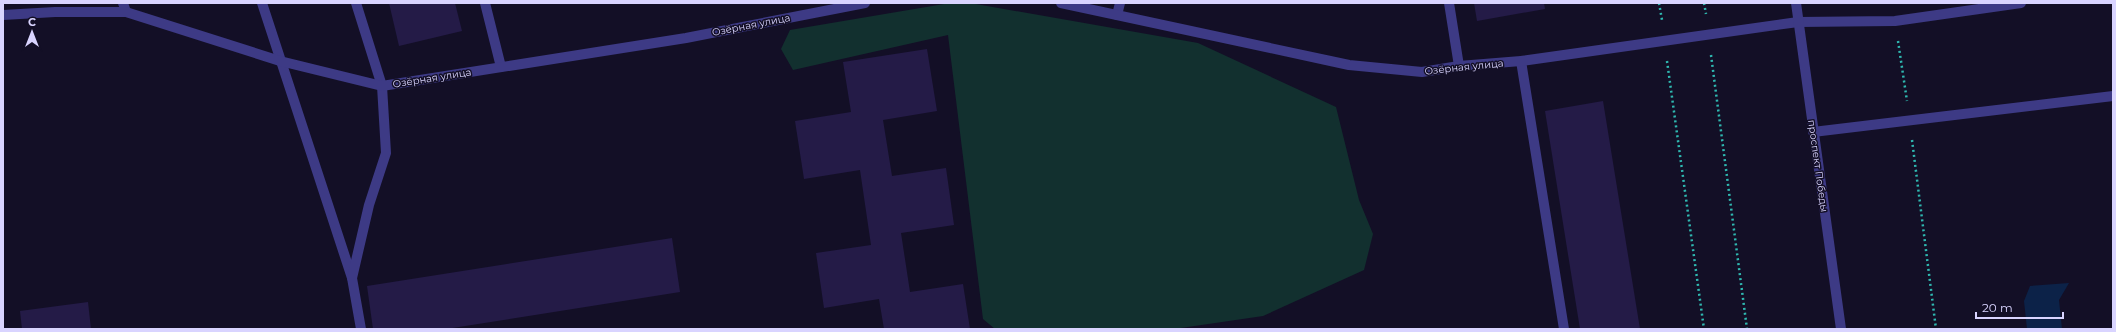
<svg xmlns="http://www.w3.org/2000/svg" width="2116" height="332" font-family="Montserrat,sans-serif">
<style>
.green{fill:#12302f}
.water{fill:#0c2248}
.building{fill:#241b47}
.lines{fill:none;stroke-linecap:round;stroke-linejoin:round}
.path{stroke:#2fb8b0;stroke-width:2.5;stroke-dasharray:2 3;stroke-linecap:butt}
.service{stroke:#3d3a85;stroke-width:10}
.minor{stroke:#3d3a85;stroke-width:10}
.tertiary{stroke:#3d3a85;stroke-width:10}
.labels{text-anchor:middle;dominant-baseline:central;stroke-width:3;stroke-linejoin:round;paint-order:stroke}
.street-label{font-size:10px;fill:#d9d4ff;stroke:#130f26}
</style>
<rect width="100%" height="100%" fill="#130f26"/>
<!-- green -->
<path class="green" d="M 950,3 L 970,3 L 1198,43 L 1336,107 L 1359,200 L 1373,234 L 1364,270 L 1263,316 L 1174,329 L 995,329 L 983,319 L 948,35 L 793,70 L 781,49 L 790,30 Z"/>
<!-- water -->
<path class="water" d="M 2069,283 L 2059,300 L 2062,329 L 2027,329 L 2024,301 L 2030,286 Z"/>
<!-- building -->
<g class="building">
<path d="M 389,3 L 455,3 L 462,31 L 399,46 Z"/>
<path d="M 1474,3 L 1544,3 L 1545,9 L 1477,21 Z"/>
<path d="M 927,49 L 937,111 L 883,120 L 892,176 L 946,168 L 954,225 L 901,233 L 910,292 L 963,284 L 970,329 L 884,329 L 879,299 L 824,308 L 816,253 L 871,245 L 860,170 L 804,179 L 795,121 L 851,112 L 843,62 Z"/>
<path d="M 1603,101 L 1640,329 L 1580,329 L 1545,111 Z"/>
<path d="M 672,238 L 680,292 L 446,329 L 373,329 L 367,286 Z"/>
<path d="M 88,302 L 91,329 L 22,329 L 20,311 Z"/>
</g>
<g class="lines">
<!-- path -->
<g class="path">
<path d="M 1659,3 L 1662,20"/>
<path d="M 1704,3 L 1706,14"/>
<path d="M 1898,41 L 1907,101"/>
<path d="M 1711,55 L 1747,329"/>
<path d="M 1667,61 L 1704,329"/>
<path d="M 1912,140 L 1936,329"/>
</g>
<!-- service -->
<g class="service">
<path d="M 123,3 L 126,12"/>
<path d="M 262,3 L 352,278"/>
<path d="M 356,3 L 382,86 L 386,153 L 369,205 L 352,278 L 361,329"/>
<path d="M 485,3 L 501,67"/>
<path d="M 1449,3 L 1459,66"/>
<path d="M 1117,15 L 1120,3"/>
<path d="M 1798,22 L 1895,21 L 2021,3"/>
<path d="M 1521,61 L 1564,329"/>
<path d="M 1813,132 L 2113,96"/>
</g>
<!-- minor -->
<g class="minor">
<path d="M 1061,3 L 1349,65 L 1422,72 L 1459,66 L 1521,61 L 1798,22"/>
<path d="M 3,15 L 55,12 L 126,12 L 280,61 L 382,86 L 686,38 L 865,3"/>
</g>
<!-- tertiary -->
<path class="tertiary" d="M 1796,3 L 1841,329"/>
</g>
<g class="labels">
<!-- street labels -->
<g class="street-label">
<text transform="translate(751 25) rotate(-11)">Озёрная улица</text>
<text transform="translate(1464 67) rotate(-6)">Озёрная улица</text>
<text transform="translate(432 78) rotate(-9)">Озёрная улица</text>
<text transform="translate(1818 166) rotate(82)">проспект Победы</text>
</g>
</g>
<!-- border -->
<rect width="2116" height="332" fill="none" stroke="#d9d4ff" stroke-width="8"/>
<!-- north arrow -->
<g transform="translate(32 32)" stroke="#130f26" stroke-width="3" paint-order="stroke">
<path d="M0-3L7 15L0 10L-7 15Z" fill="#d9d4ff"/>
<text y="-6" font-size="11" font-weight="bold" text-anchor="middle" fill="#d9d4ff">С</text>
</g>
<!-- scale -->
<path d="M1976 312v6h87v-6" fill="none" stroke="#d9d4ff" stroke-width="2"/>
<text x="1982" y="312" font-size="12" fill="#d9d4ff" stroke="#130f26" stroke-width="3" paint-order="stroke">20 m</text>
</svg>
